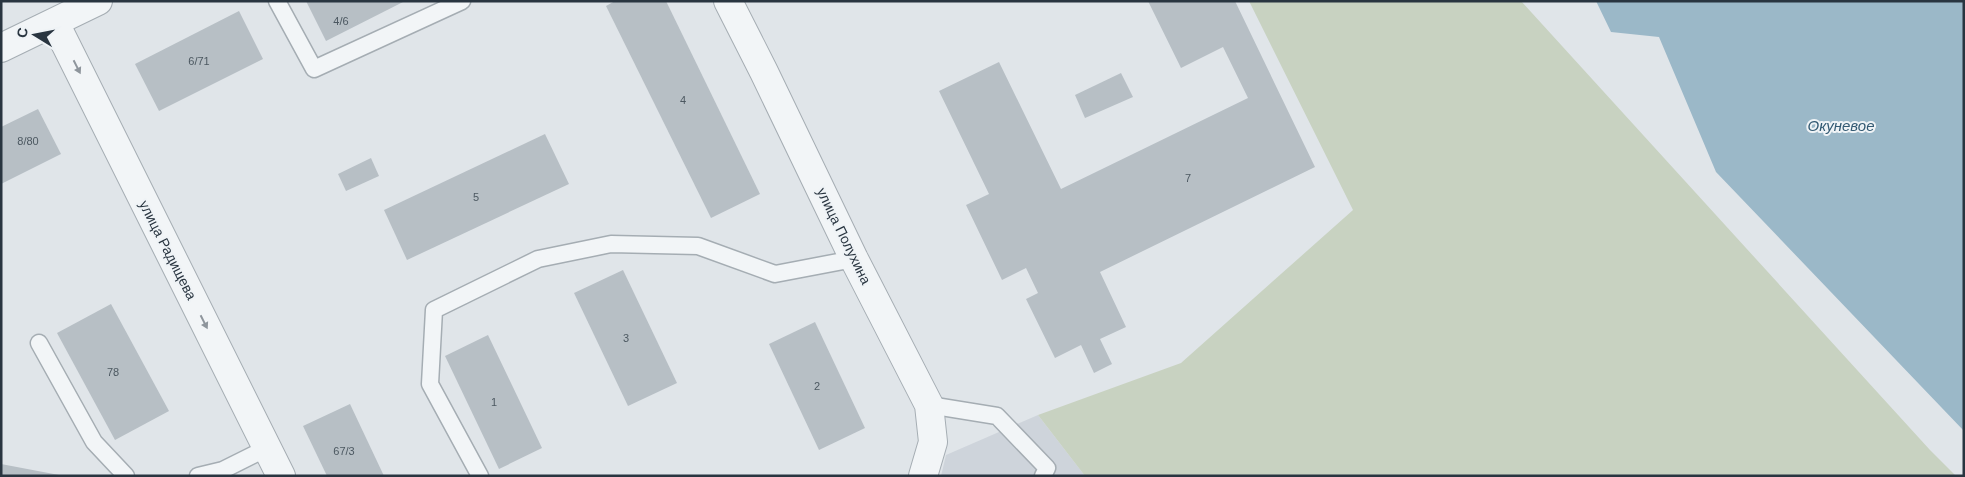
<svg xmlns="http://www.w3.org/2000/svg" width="1965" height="477" font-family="Arial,sans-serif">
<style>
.built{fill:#ced4db}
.green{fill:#c8d2c1}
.water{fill:#9bb8c8}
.building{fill:#b7bfc5}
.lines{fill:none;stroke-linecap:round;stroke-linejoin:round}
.lane-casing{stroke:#a5adb3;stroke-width:19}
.street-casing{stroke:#a5adb3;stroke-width:30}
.lane{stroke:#f2f5f7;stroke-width:16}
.street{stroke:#f2f5f7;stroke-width:28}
.oneway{fill:#8e959c}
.labels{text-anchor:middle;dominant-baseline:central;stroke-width:4;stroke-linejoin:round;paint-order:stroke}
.number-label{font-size:11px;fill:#4c5861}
.street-label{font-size:14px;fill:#293540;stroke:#eff3f6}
.water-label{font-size:15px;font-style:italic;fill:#335a73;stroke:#eff3f6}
</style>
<rect width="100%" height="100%" fill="#e0e5e9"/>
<!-- built -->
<path class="built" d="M 1038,415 L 1085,476 L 941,476 L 946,455 Z"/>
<!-- green -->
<path class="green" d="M 1249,1 L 1521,1 L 1930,450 L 1956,476 L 1085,476 L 1038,415 L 1181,363 L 1353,210 Z"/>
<!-- water -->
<path class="water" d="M 1596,1 L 1964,1 L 1964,431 L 1716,172 L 1659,37 L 1611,32 Z"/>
<!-- building -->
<g class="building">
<path d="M 306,1 L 405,1 L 326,41 Z"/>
<path d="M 615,1 L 666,1 L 760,194 L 711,218 L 606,6 Z"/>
<path d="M 1148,1 L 1235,1 L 1315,167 L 1100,272 L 1126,327 L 1100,339 L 1112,364 L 1094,373 L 1081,345 L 1055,358 L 1026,299 L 1038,293 L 1026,268 L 1002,280 L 966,205 L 989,194 L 939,91 L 999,62 L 1061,189 L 1248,98 L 1223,47 L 1181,68 Z"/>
<path d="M 239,11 L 263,59 L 159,111 L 135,64 Z"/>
<path d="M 1121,73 L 1133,97 L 1085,118 L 1075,95 Z"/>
<path d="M 38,109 L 61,154 L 1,184 L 1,127 Z"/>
<path d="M 545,134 L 569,184 L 407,260 L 384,210 Z"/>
<path d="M 371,158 L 379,176 L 346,191 L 338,174 Z"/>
<path d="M 623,270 L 677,383 L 628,406 L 574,293 Z"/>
<path d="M 111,304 L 169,411 L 115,440 L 57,333 Z"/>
<path d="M 815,322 L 865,428 L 819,450 L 769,344 Z"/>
<path d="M 488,335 L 542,448 L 499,469 L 445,356 Z"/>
<path d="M 350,404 L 384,476 L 327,476 L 303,426 Z"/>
<path d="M 1,464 L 59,475 L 59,476 L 1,476 Z"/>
</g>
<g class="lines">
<!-- lane casing -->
<g class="lane-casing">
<g id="lane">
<path d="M 277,1 L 314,69 L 462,1"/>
<path d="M 39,343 L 94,442 L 126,476"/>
<path d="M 929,405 L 997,416 L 1047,468 L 1043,476"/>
<path d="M 198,476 L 223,470 L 267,448"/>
<path d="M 480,476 L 430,384 L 434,310 L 538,259 L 611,244 L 698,246 L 775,274 L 854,259"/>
</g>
</g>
<!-- street casing -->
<g class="street-casing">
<g id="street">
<path d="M 728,1 L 764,72 L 854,259 L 929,405 L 933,442 L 923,476"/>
<path d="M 55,23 L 281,476"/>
<path d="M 1,48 L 98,1"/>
</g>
</g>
<!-- lane -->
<use href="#lane" class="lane"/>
<!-- street -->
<use href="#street" class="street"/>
</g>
<!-- one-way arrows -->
<defs><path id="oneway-solid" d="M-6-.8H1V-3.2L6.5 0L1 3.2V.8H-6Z" transform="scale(1.25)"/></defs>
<g class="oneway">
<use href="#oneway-solid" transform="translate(77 67) rotate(63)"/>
<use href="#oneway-solid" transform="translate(204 322) rotate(63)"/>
</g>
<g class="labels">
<!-- number labels -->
<g class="number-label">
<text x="341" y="21">4/6</text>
<text x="199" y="61">6/71</text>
<text x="683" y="100">4</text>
<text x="28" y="141">8/80</text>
<text x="1188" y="178">7</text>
<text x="476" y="197">5</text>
<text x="626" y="338">3</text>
<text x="113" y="372">78</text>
<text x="817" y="386">2</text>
<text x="494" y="402">1</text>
<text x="344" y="451">67/3</text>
</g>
<!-- street labels -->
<g class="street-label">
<text transform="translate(844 236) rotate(64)">улица Полухина</text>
<text transform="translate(168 250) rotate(63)">улица Радищева</text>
</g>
<!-- water labels -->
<g class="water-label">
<text x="1841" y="125">Окуневое</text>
</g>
</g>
<!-- border -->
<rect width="1965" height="477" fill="none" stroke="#293540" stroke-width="5"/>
<!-- north arrow -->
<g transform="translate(35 35) rotate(280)" stroke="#eff3f6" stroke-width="4" paint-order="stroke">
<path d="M0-4L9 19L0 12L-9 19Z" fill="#293540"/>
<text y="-8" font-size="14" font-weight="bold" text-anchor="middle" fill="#293540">С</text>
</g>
</svg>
